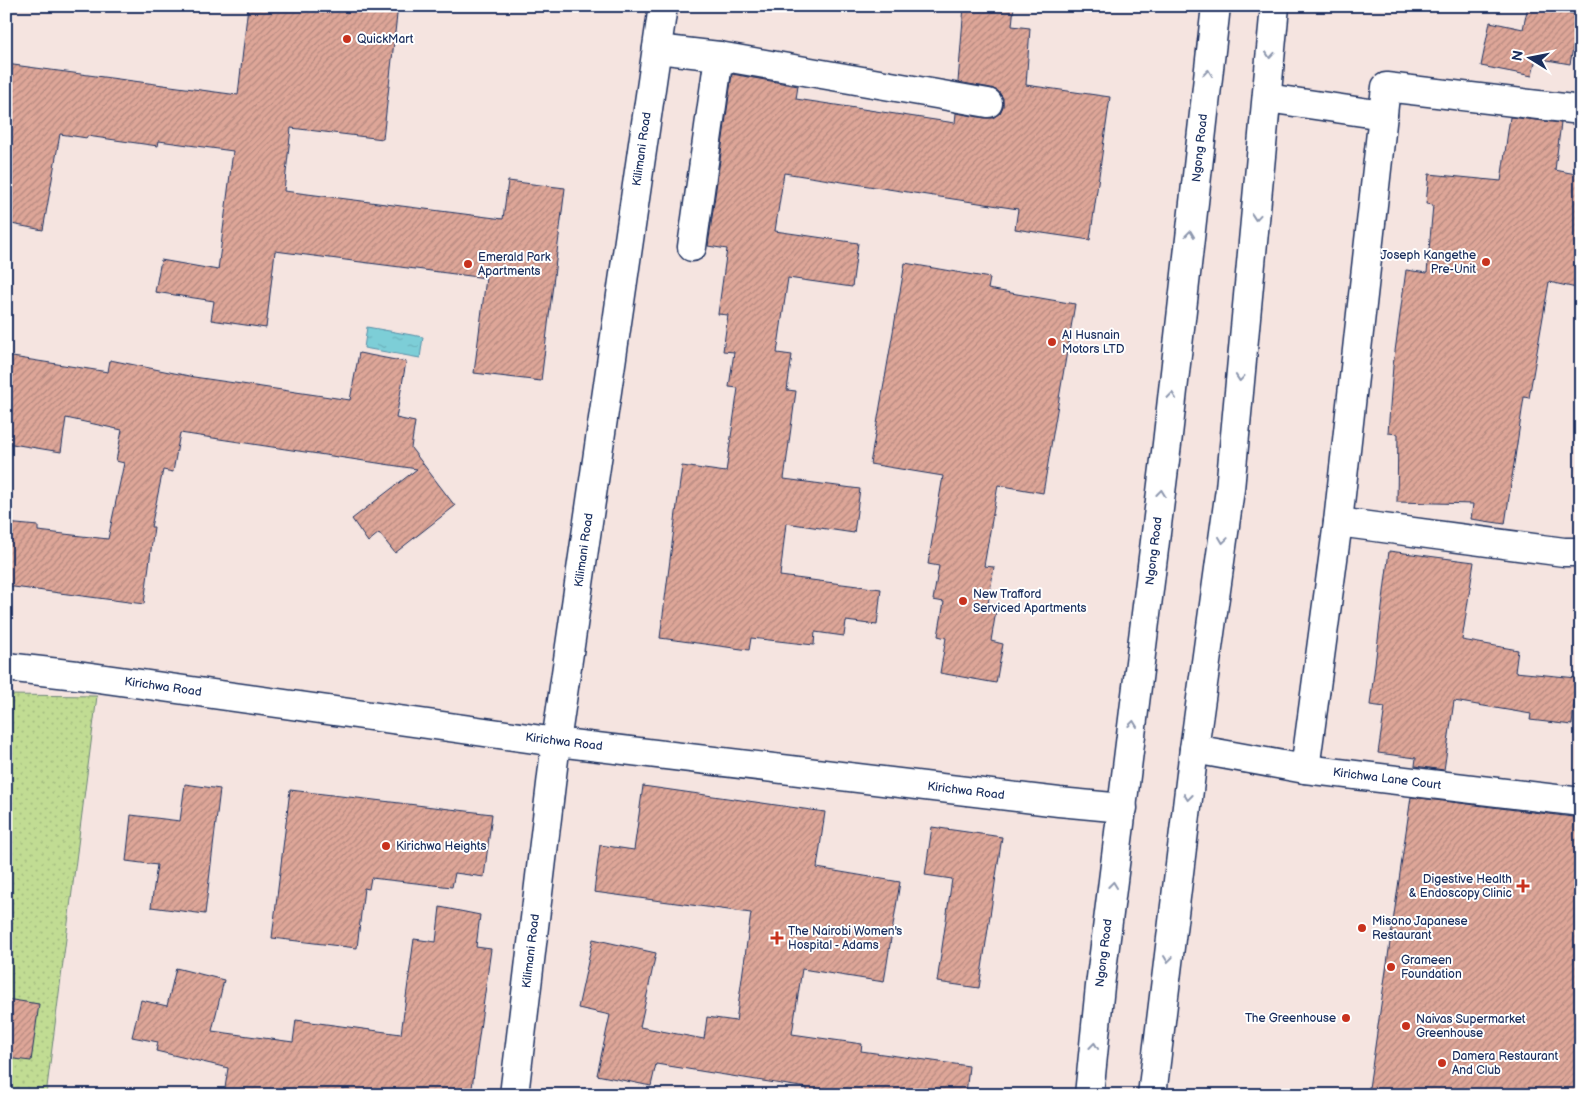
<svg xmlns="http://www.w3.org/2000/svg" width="1587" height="1101" font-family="'Balsamiq Sans',sans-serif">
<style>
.green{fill:url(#green-dots);stroke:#6e8678}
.water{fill:url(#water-ripples);stroke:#568ea7}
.building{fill:url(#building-hatch);stroke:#1b2f5e}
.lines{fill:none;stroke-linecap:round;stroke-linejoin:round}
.street-casing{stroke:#1b2f5e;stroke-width:31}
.secondary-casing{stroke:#1b2f5e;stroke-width:31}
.street{stroke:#fff;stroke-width:28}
.secondary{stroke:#fff;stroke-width:28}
.oneway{stroke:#8d97ae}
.poi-dot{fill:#c8321e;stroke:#fff;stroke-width:2}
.labels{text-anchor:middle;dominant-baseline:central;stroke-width:4;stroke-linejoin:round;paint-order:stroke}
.poi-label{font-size:12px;fill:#1b2f5e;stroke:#fff;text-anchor:start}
.street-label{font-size:12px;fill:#1b2f5e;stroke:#fff}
</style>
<defs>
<pattern id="green-dots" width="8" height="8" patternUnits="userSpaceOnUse" patternTransform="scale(1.25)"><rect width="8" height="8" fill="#c1dc93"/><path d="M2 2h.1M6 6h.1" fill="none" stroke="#a5bd81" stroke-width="1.8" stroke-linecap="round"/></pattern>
<pattern id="water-ripples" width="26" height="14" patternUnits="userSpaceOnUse" patternTransform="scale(1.25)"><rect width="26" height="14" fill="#7dced7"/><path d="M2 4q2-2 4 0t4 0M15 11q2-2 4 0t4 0" fill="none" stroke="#6bb1bb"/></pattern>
<pattern id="building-hatch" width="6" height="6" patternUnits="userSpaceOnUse" patternTransform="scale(1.25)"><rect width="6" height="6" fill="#dea698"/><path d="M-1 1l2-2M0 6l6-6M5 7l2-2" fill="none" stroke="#b3887f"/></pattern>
</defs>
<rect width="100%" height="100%" fill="#f5e4e0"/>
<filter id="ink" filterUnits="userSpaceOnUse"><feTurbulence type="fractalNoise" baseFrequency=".02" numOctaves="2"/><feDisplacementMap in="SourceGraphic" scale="10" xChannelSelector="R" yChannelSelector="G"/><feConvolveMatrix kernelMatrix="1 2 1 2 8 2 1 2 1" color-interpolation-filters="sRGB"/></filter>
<g filter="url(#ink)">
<!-- green -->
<path class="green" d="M 6,695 L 97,696 L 46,1095 L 6,1095 Z"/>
<!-- water -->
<path class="water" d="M 367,327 L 423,337 L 420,358 L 364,348 Z"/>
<!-- building -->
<g class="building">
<path d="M 248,6 L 398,6 L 383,139 L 291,128 L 284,191 L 503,219 L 508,181 L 565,188 L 541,381 L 474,373 L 486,278 L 275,251 L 266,328 L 211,320 L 214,301 L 155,292 L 161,260 L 218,270 L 233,151 L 159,141 L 158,146 L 87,136 L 87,138 L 60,134 L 43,230 L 6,223 L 6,64 L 238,95 Z"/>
<path d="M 964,6 L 1014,6 L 1012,26 L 1030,28 L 1026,85 L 1110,97 L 1090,240 L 1015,229 L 1018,209 L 784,173 L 775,231 L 858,243 L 852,287 L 788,278 L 777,353 L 792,355 L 787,390 L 796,391 L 784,479 L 860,489 L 854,533 L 786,523 L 780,576 L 881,589 L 877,625 L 846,621 L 844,636 L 815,632 L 814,645 L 751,638 L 749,650 L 660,638 L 682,466 L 726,472 L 738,388 L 729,387 L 734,352 L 723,351 L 728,315 L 718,314 L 727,249 L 708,246 L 732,74 L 798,86 L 796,99 L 955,123 L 956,113 L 985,118 L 993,118 L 1000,113 L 1003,106 L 1003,98 L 998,91 L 991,88 L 958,82 Z"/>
<path d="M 1528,6 L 1581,15 L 1581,44 L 1574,43 L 1570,64 L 1536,58 L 1532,76 L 1481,66 L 1490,22 L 1523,29 Z"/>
<path d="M 1510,117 L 1561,123 L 1555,170 L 1581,175 L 1581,289 L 1549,282 L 1529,398 L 1524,397 L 1505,524 L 1471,519 L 1473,504 L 1397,502 L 1398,434 L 1388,433 L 1393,366 L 1406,270 L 1427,273 L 1433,205 L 1426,204 L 1429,174 L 1501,181 Z"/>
<path d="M 905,263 L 990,278 L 988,289 L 1075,304 L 1043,493 L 998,485 L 984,566 L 994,567 L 988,604 L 997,605 L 991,641 L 1003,644 L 996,683 L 940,673 L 946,638 L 938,636 L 944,602 L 933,600 L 939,566 L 928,564 L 943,476 L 870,464 Z"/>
<path d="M 359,353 L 406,362 L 396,418 L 415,422 L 411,448 L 455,506 L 395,553 L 379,533 L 368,542 L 352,519 L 417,469 L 180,433 L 173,472 L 163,470 L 151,527 L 154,527 L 144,604 L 6,586 L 6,523 L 38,526 L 38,531 L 108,539 L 124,463 L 116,461 L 122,430 L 66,418 L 61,452 L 6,443 L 6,356 L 108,372 L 110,360 L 194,377 L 350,400 Z"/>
<path d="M 1389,551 L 1474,562 L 1462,640 L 1518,650 L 1515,672 L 1577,678 L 1572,725 L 1530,720 L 1531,714 L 1454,701 L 1444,770 L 1415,766 L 1416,758 L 1378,753 L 1385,707 L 1370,705 Z"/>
<path d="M 185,784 L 220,789 L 205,914 L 151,907 L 157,865 L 126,861 L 131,815 L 180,821 Z"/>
<path d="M 643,786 L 825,812 L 817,868 L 900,882 L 884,982 L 802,969 L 792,1034 L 862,1044 L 861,1051 L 969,1066 L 966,1094 L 928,1090 L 927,1095 L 828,1095 L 807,1092 L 807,1088 L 656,1064 L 651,1086 L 597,1075 L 610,1015 L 578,1008 L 593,939 L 656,953 L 640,1027 L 704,1039 L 707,1017 L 736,1021 L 751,913 L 594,892 L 600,845 L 634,850 Z"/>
<path d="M 290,790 L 492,814 L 484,877 L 455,873 L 452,887 L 371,878 L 369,889 L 364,888 L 357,948 L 272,938 Z"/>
<path d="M 1411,797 L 1581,818 L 1581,1095 L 1368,1095 Z"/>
<path d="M 932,827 L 1002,837 L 979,988 L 937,982 L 952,879 L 925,875 Z"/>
<path d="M 440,907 L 480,915 L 476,947 L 491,949 L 471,1095 L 224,1095 L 228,1068 L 156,1051 L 158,1042 L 132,1037 L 141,1000 L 167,1006 L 176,968 L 224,980 L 212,1031 L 293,1042 L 296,1020 L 401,1034 L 414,939 L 436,942 Z"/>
<path d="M 6,999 L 39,1004 L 31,1061 L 6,1058 Z"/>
</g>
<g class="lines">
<!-- street casing -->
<g class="street-casing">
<g id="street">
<path d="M 657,49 L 719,56 L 692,247"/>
<path d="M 719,56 L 988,103"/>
<path d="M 1267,98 L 1383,115"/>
<path d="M 1338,522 L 1564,552 L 1581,552"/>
<path d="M 6,667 L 77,675 L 556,742 L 1059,802 L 1123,808"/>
<path d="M 1194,749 L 1305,769 L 1581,802"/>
<path d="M 1305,769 L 1338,522 L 1386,87 L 1581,110"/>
<path d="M 514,1095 L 556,742 L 663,6"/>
</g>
</g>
<!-- secondary casing -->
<g class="secondary-casing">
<g id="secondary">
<path d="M 1089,1095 L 1100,986 L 1167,444 L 1216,6"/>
<path d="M 1152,1095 L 1194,749 L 1230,489 L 1275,6"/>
</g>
</g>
<!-- street -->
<use href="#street" class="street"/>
<!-- secondary -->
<use href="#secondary" class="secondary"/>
</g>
<!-- one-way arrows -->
<defs><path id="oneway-chevron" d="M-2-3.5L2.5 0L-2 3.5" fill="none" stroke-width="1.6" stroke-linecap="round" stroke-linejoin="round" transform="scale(1.25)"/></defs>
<g class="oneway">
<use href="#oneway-chevron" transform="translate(1270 55) rotate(95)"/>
<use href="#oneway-chevron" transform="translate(1208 73) rotate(-84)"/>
<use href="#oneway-chevron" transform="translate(1256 217) rotate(95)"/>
<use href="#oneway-chevron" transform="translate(1190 234) rotate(-84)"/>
<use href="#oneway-chevron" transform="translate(1240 378) rotate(95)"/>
<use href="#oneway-chevron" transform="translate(1172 396) rotate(-84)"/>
<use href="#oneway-chevron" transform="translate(1161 493) rotate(-83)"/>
<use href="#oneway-chevron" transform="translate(1223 540) rotate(98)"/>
<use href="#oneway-chevron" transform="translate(1133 724) rotate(-83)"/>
<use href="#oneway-chevron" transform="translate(1188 797) rotate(97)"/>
<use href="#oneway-chevron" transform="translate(1113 885) rotate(-83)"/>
<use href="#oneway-chevron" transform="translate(1168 959) rotate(97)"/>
<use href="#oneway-chevron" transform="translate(1094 1046) rotate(-84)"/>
</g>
</g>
<!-- markers -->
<g class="poi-dot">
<circle cx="347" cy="39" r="5"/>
<circle cx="1486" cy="262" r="5"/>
<circle cx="468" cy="264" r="5"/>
<circle cx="1052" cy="342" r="5"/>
<circle cx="963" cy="601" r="5"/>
<circle cx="386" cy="846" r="5"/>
<path d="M1520.5 878.5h5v5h5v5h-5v5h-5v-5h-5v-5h5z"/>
<circle cx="1362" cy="928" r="5"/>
<path d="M774.5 930.5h5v5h5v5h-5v5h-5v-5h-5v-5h5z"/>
<circle cx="1391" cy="967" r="5"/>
<circle cx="1346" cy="1018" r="5"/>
<circle cx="1406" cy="1026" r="5"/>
<circle cx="1442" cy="1063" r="5"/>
</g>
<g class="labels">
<!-- poi labels -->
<g class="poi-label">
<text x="357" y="39">QuickMart</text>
<text x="1476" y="255" text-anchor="end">Joseph Kangethe<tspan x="1476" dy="14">Pre-Unit</tspan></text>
<text x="478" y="257">Emerald Park<tspan x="478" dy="14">Apartments</tspan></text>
<text x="1062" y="335">Al Husnain<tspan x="1062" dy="14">Motors LTD</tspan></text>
<text x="973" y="594">New Trafford<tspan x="973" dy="14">Serviced Apartments</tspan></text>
<text x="396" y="846">Kirichwa Heights</text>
<text x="1512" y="879" text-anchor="end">Digestive Health<tspan x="1512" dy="14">&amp; Endoscopy Clinic</tspan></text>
<text x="1372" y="921">Misono Japanese<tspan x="1372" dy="14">Restaurant</tspan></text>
<text x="788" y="931">The Nairobi Women's<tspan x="788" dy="14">Hospital - Adams</tspan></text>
<text x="1401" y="960">Grameen<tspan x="1401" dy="14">Foundation</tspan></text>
<text x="1336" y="1018" text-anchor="end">The Greenhouse</text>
<text x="1416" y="1019">Naivas Supermarket<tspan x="1416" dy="14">Greenhouse</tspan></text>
<text x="1452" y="1056">Damera Restaurant<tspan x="1452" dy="14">And Club</tspan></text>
</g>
<!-- street labels -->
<g class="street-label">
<text transform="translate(1200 148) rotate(-84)">Ngong Road</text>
<text transform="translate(642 149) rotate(-82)">Kilimani Road</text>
<text transform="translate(584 550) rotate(-82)">Kilimani Road</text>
<text transform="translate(1154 551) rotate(-83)">Ngong Road</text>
<text transform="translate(163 687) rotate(8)">Kirichwa Road</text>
<text transform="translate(564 742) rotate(7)">Kirichwa Road</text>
<text transform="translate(1387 779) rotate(7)">Kirichwa Lane Court</text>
<text transform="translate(966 791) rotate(7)">Kirichwa Road</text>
<text transform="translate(531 951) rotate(-83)">Kilimani Road</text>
<text transform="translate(1104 953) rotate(-83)">Ngong Road</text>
</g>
</g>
<!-- margin -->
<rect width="1587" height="1101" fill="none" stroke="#fff" stroke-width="25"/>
<rect x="12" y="12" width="1562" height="1076" fill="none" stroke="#1b2f5e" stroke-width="2" filter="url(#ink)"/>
<!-- north arrow -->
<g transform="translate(1530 58) rotate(280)" stroke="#ffffff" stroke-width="4" paint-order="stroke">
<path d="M0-4L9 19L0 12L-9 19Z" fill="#1b2f5e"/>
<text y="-8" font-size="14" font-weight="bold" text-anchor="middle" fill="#1b2f5e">N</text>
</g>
</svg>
